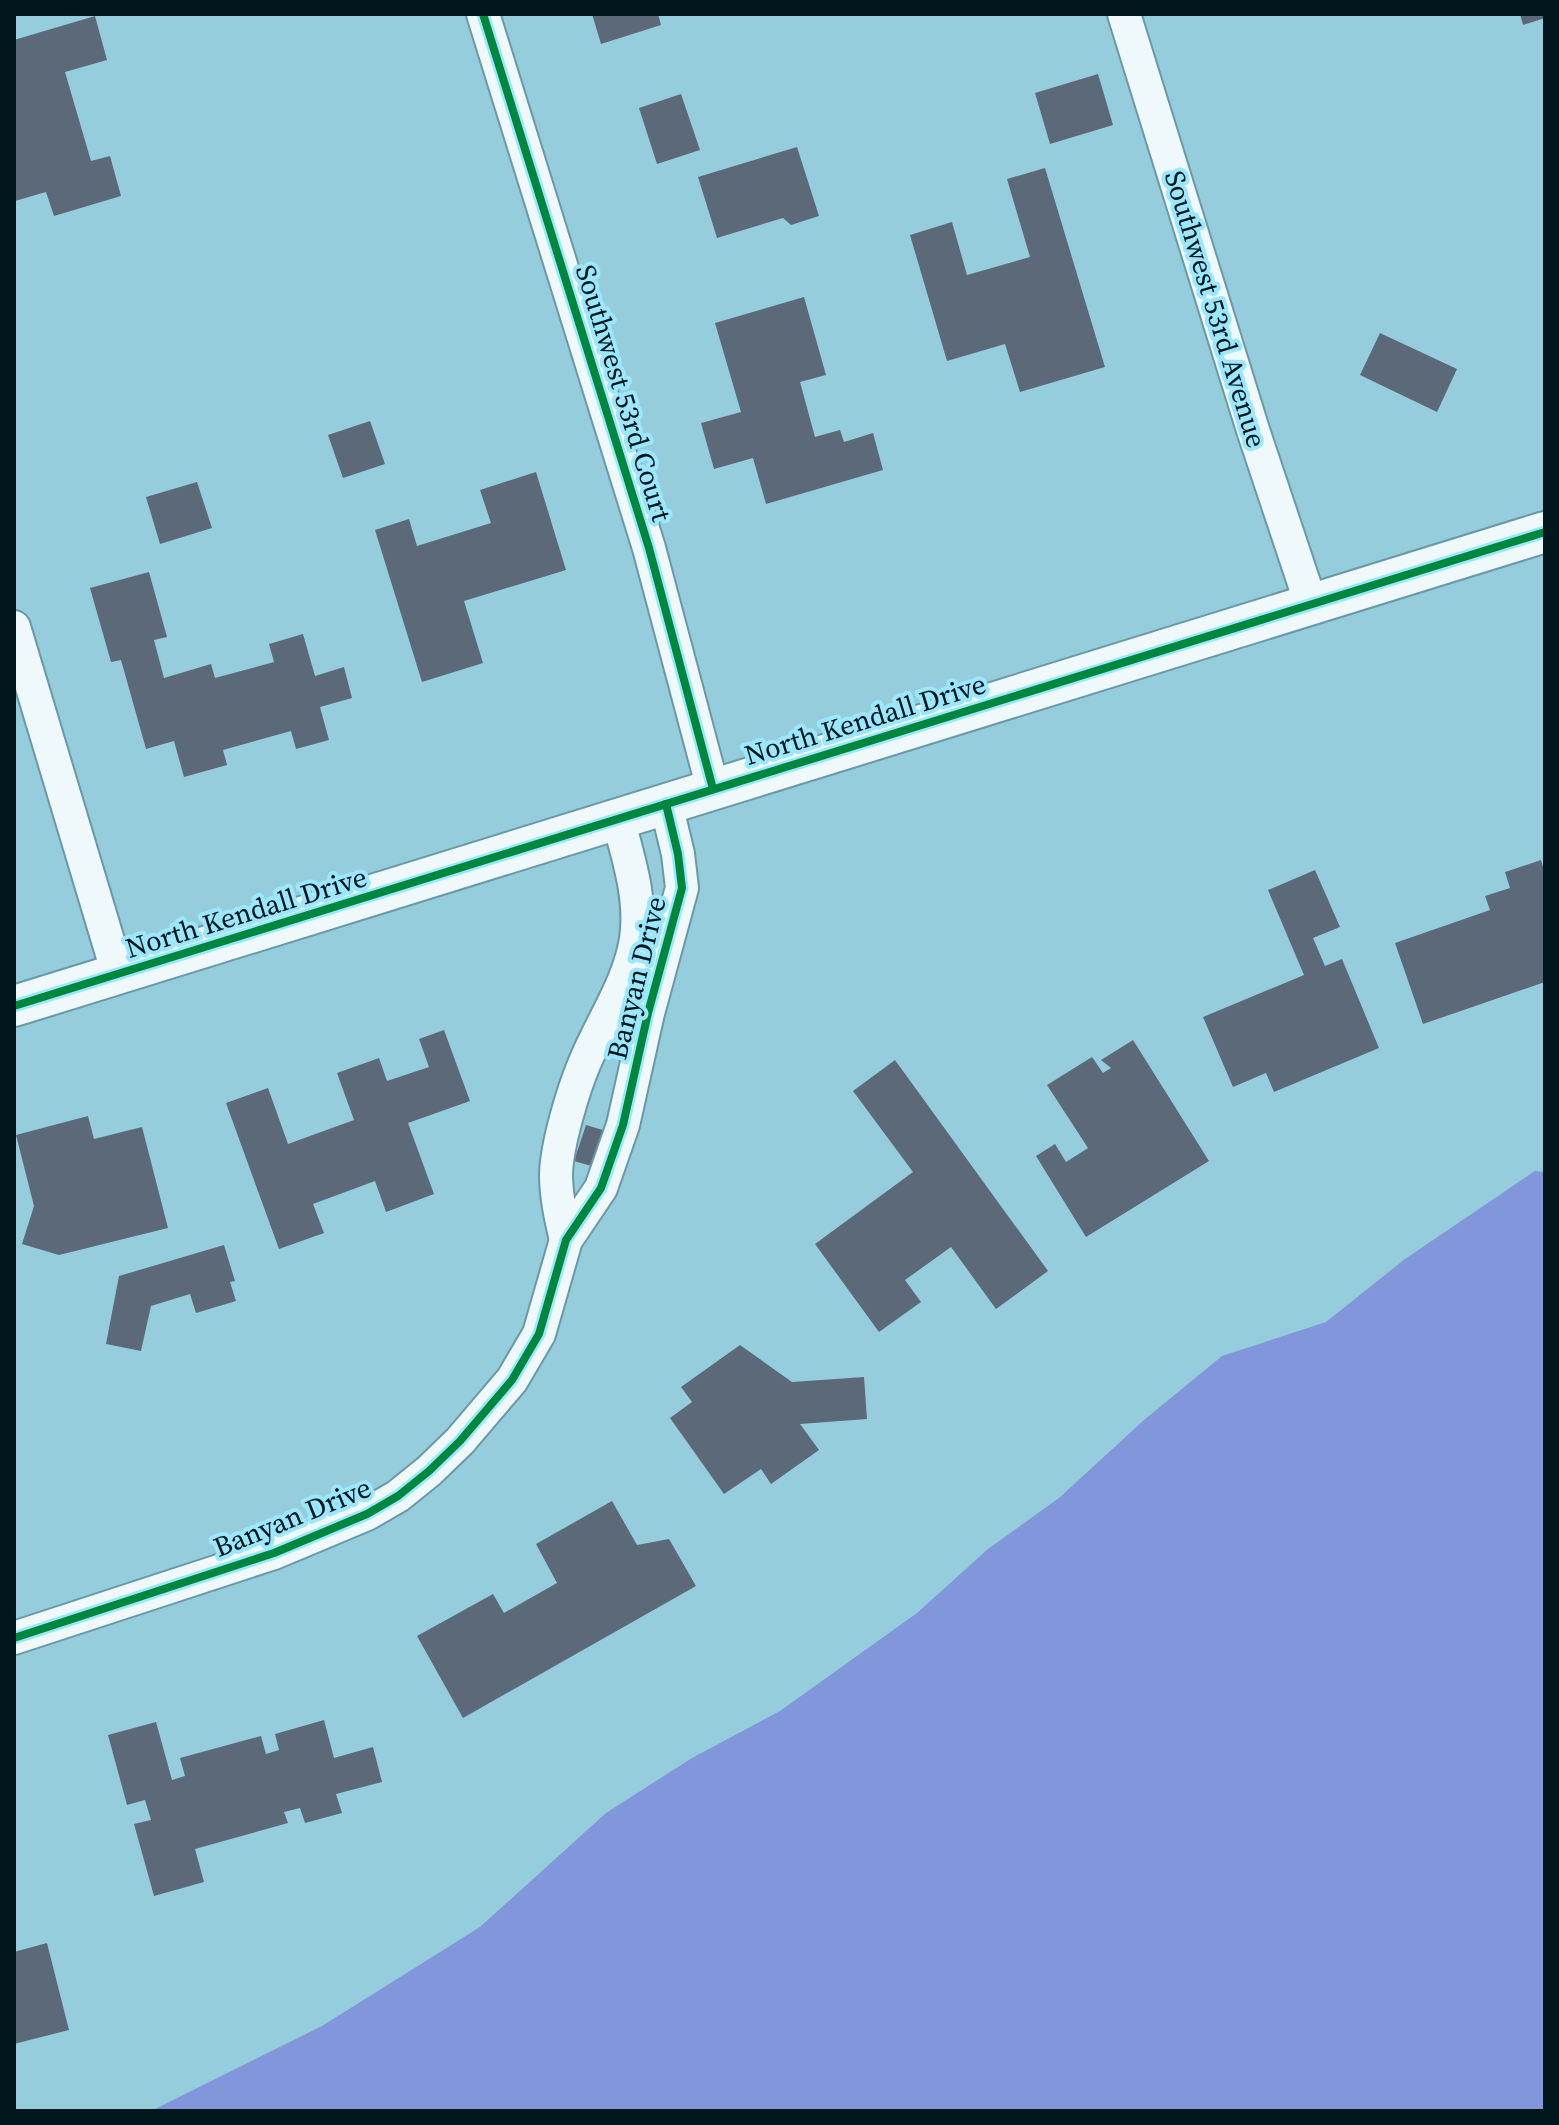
<svg xmlns="http://www.w3.org/2000/svg" width="1559" height="2125" font-family="'Source Serif 4',serif">
<style>
.water{fill:#8196db}
.building{fill:#5c6979}
.lines{fill:none;stroke-linecap:round;stroke-linejoin:round}
.minor-casing{stroke:#6999a5;stroke-width:36}
.tertiary-casing{stroke:#6999a5;stroke-width:44}
.minor{stroke:#eff8fa;stroke-width:32}
.tertiary{stroke:#eff8fa;stroke-width:40}
.cycleway-casing{stroke:#9be7fe;stroke-width:13}
.cycleway{stroke:#00873e;stroke-width:8}
.labels{text-anchor:middle;dominant-baseline:central;stroke-width:8;stroke-linejoin:round;paint-order:stroke}
.street-label{font-size:28px;fill:#02171d;stroke:#9be7fe}
</style>
<rect width="100%" height="100%" fill="#96cddc"/>
<!-- water -->
<path class="water" d="M 1535,1171 L 1545,1172 L 1545,2111 L 151,2111 L 322,2026 L 480,1927 L 606,1813 L 692,1758 L 780,1711 L 917,1613 L 988,1549 L 1059,1498 L 1144,1420 L 1222,1356 L 1326,1322 L 1405,1259 Z"/>
<!-- building -->
<g class="building">
<path d="M 592,14 L 658,14 L 661,25 L 601,44 Z"/>
<path d="M 1520,14 L 1545,14 L 1545,18 L 1523,25 Z"/>
<path d="M 95,16 L 107,60 L 65,72 L 91,161 L 110,156 L 121,196 L 54,216 L 46,192 L 15,201 L 14,195 L 14,40 Z"/>
<path d="M 1098,74 L 1113,125 L 1050,144 L 1035,93 Z"/>
<path d="M 681,94 L 700,150 L 657,164 L 639,108 Z"/>
<path d="M 797,147 L 819,216 L 791,225 L 783,218 L 717,238 L 698,177 Z"/>
<path d="M 1045,168 L 1105,367 L 1020,392 L 1005,344 L 947,361 L 910,235 L 952,222 L 967,275 L 1030,257 L 1007,179 Z"/>
<path d="M 804,297 L 826,375 L 800,382 L 815,437 L 840,430 L 844,442 L 873,433 L 883,470 L 766,504 L 753,458 L 714,469 L 701,423 L 741,412 L 715,323 Z"/>
<path d="M 1380,333 L 1457,369 L 1437,412 L 1360,375 Z"/>
<path d="M 370,421 L 385,464 L 343,478 L 328,435 Z"/>
<path d="M 536,472 L 566,570 L 464,601 L 483,663 L 422,682 L 375,530 L 409,519 L 417,546 L 491,523 L 480,490 Z"/>
<path d="M 197,482 L 212,528 L 160,544 L 146,497 Z"/>
<path d="M 149,572 L 167,637 L 154,640 L 164,678 L 211,664 L 215,678 L 274,662 L 269,644 L 303,634 L 315,676 L 344,667 L 352,698 L 320,707 L 329,740 L 296,749 L 291,731 L 223,750 L 227,765 L 184,777 L 174,741 L 146,749 L 121,660 L 111,662 L 90,588 Z"/>
<path d="M 1541,860 L 1545,873 L 1545,982 L 1423,1024 L 1395,943 L 1490,910 L 1485,896 L 1510,888 L 1505,872 Z"/>
<path d="M 1315,870 L 1340,927 L 1313,938 L 1325,966 L 1342,959 L 1379,1048 L 1274,1092 L 1266,1073 L 1233,1087 L 1203,1017 L 1304,975 L 1268,890 Z"/>
<path d="M 444,1030 L 470,1101 L 408,1123 L 434,1194 L 386,1212 L 375,1181 L 313,1204 L 324,1233 L 279,1249 L 226,1103 L 268,1088 L 288,1144 L 354,1120 L 337,1073 L 379,1058 L 387,1081 L 429,1067 L 419,1039 Z"/>
<path d="M 1133,1040 L 1209,1161 L 1086,1237 L 1036,1156 L 1055,1144 L 1066,1162 L 1088,1148 L 1047,1085 L 1092,1057 L 1103,1073 L 1111,1068 L 1101,1060 Z"/>
<path d="M 895,1060 L 1048,1271 L 996,1309 L 951,1247 L 905,1280 L 921,1302 L 879,1332 L 815,1244 L 913,1172 L 853,1091 Z"/>
<path d="M 88,1116 L 94,1139 L 142,1127 L 168,1228 L 59,1255 L 22,1244 L 34,1206 L 16,1135 Z"/>
<path d="M 586,1125 L 606,1131 L 595,1167 L 574,1161 Z"/>
<path d="M 224,1245 L 235,1281 L 230,1282 L 236,1301 L 196,1313 L 190,1294 L 151,1306 L 141,1351 L 106,1344 L 119,1276 Z"/>
<path d="M 740,1345 L 792,1382 L 864,1377 L 867,1419 L 800,1424 L 819,1450 L 771,1484 L 761,1469 L 724,1494 L 670,1418 L 692,1402 L 681,1387 Z"/>
<path d="M 612,1501 L 637,1545 L 669,1539 L 696,1586 L 463,1718 L 417,1636 L 493,1594 L 504,1613 L 557,1583 L 536,1544 Z"/>
<path d="M 324,1720 L 334,1758 L 373,1747 L 382,1782 L 336,1794 L 342,1813 L 305,1823 L 300,1808 L 284,1812 L 288,1823 L 195,1849 L 204,1882 L 154,1896 L 134,1824 L 151,1820 L 145,1800 L 127,1805 L 108,1735 L 156,1722 L 172,1780 L 185,1776 L 180,1758 L 261,1736 L 266,1754 L 279,1750 L 275,1734 Z"/>
<path d="M 47,1943 L 69,2030 L 14,2044 L 14,1952 Z"/>
</g>
<g class="lines">
<!-- minor casing -->
<g class="minor-casing">
<g id="minor">
<path d="M 483,14 L 649,548 L 713,789"/>
<path d="M 1124,14 L 1253,430 L 1311,604"/>
<path d="M 14,627 L 118,974"/>
<path d="M 566,1240 C 561,1219 556,1197 556,1174 C 557,1144 573,1090 585,1062 C 602,1021 629,983 636,939 C 642,898 628,857 618,819"/>
<path d="M 14,1638 L 274,1553 L 367,1514 L 398,1496 L 429,1471 L 460,1441 L 512,1380 L 539,1334 L 566,1240 L 601,1188 L 623,1125 L 648,1013 L 682,888 L 678,854 L 666,804"/>
</g>
</g>
<!-- tertiary casing -->
<g class="tertiary-casing">
<path id="tertiary" d="M 14,1006 L 1545,532"/>
</g>
<!-- minor -->
<use href="#minor" class="minor"/>
<!-- tertiary -->
<use href="#tertiary" class="tertiary"/>
<!-- cycleway casing -->
<g class="cycleway-casing">
<g id="cycleway">
<path d="M 483,14 L 649,548 L 713,789"/>
<path d="M 14,1006 L 1545,532"/>
<path d="M 14,1638 L 274,1553 L 367,1514 L 398,1496 L 429,1471 L 460,1441 L 512,1380 L 539,1334 L 566,1240 L 601,1188 L 623,1125 L 648,1013 L 682,888 L 678,854 L 666,804"/>
</g>
</g>
<!-- cycleway -->
<use href="#cycleway" class="cycleway"/>
</g>
<g class="labels">
<!-- street labels -->
<g class="street-label">
<text transform="translate(1216 309) rotate(73)">Southwest 53rd Avenue</text>
<text transform="translate(624 393) rotate(73)">Southwest 53rd Court</text>
<text transform="translate(865 719) rotate(-17)">North Kendall Drive</text>
<text transform="translate(246 912) rotate(-17)">North Kendall Drive</text>
<text transform="translate(636 978) rotate(-76)">Banyan Drive</text>
<text transform="translate(292 1517) rotate(-22)">Banyan Drive</text>
</g>
</g>
<!-- border -->
<rect width="1559" height="2125" fill="none" stroke="#02171d" stroke-width="32"/>
</svg>
